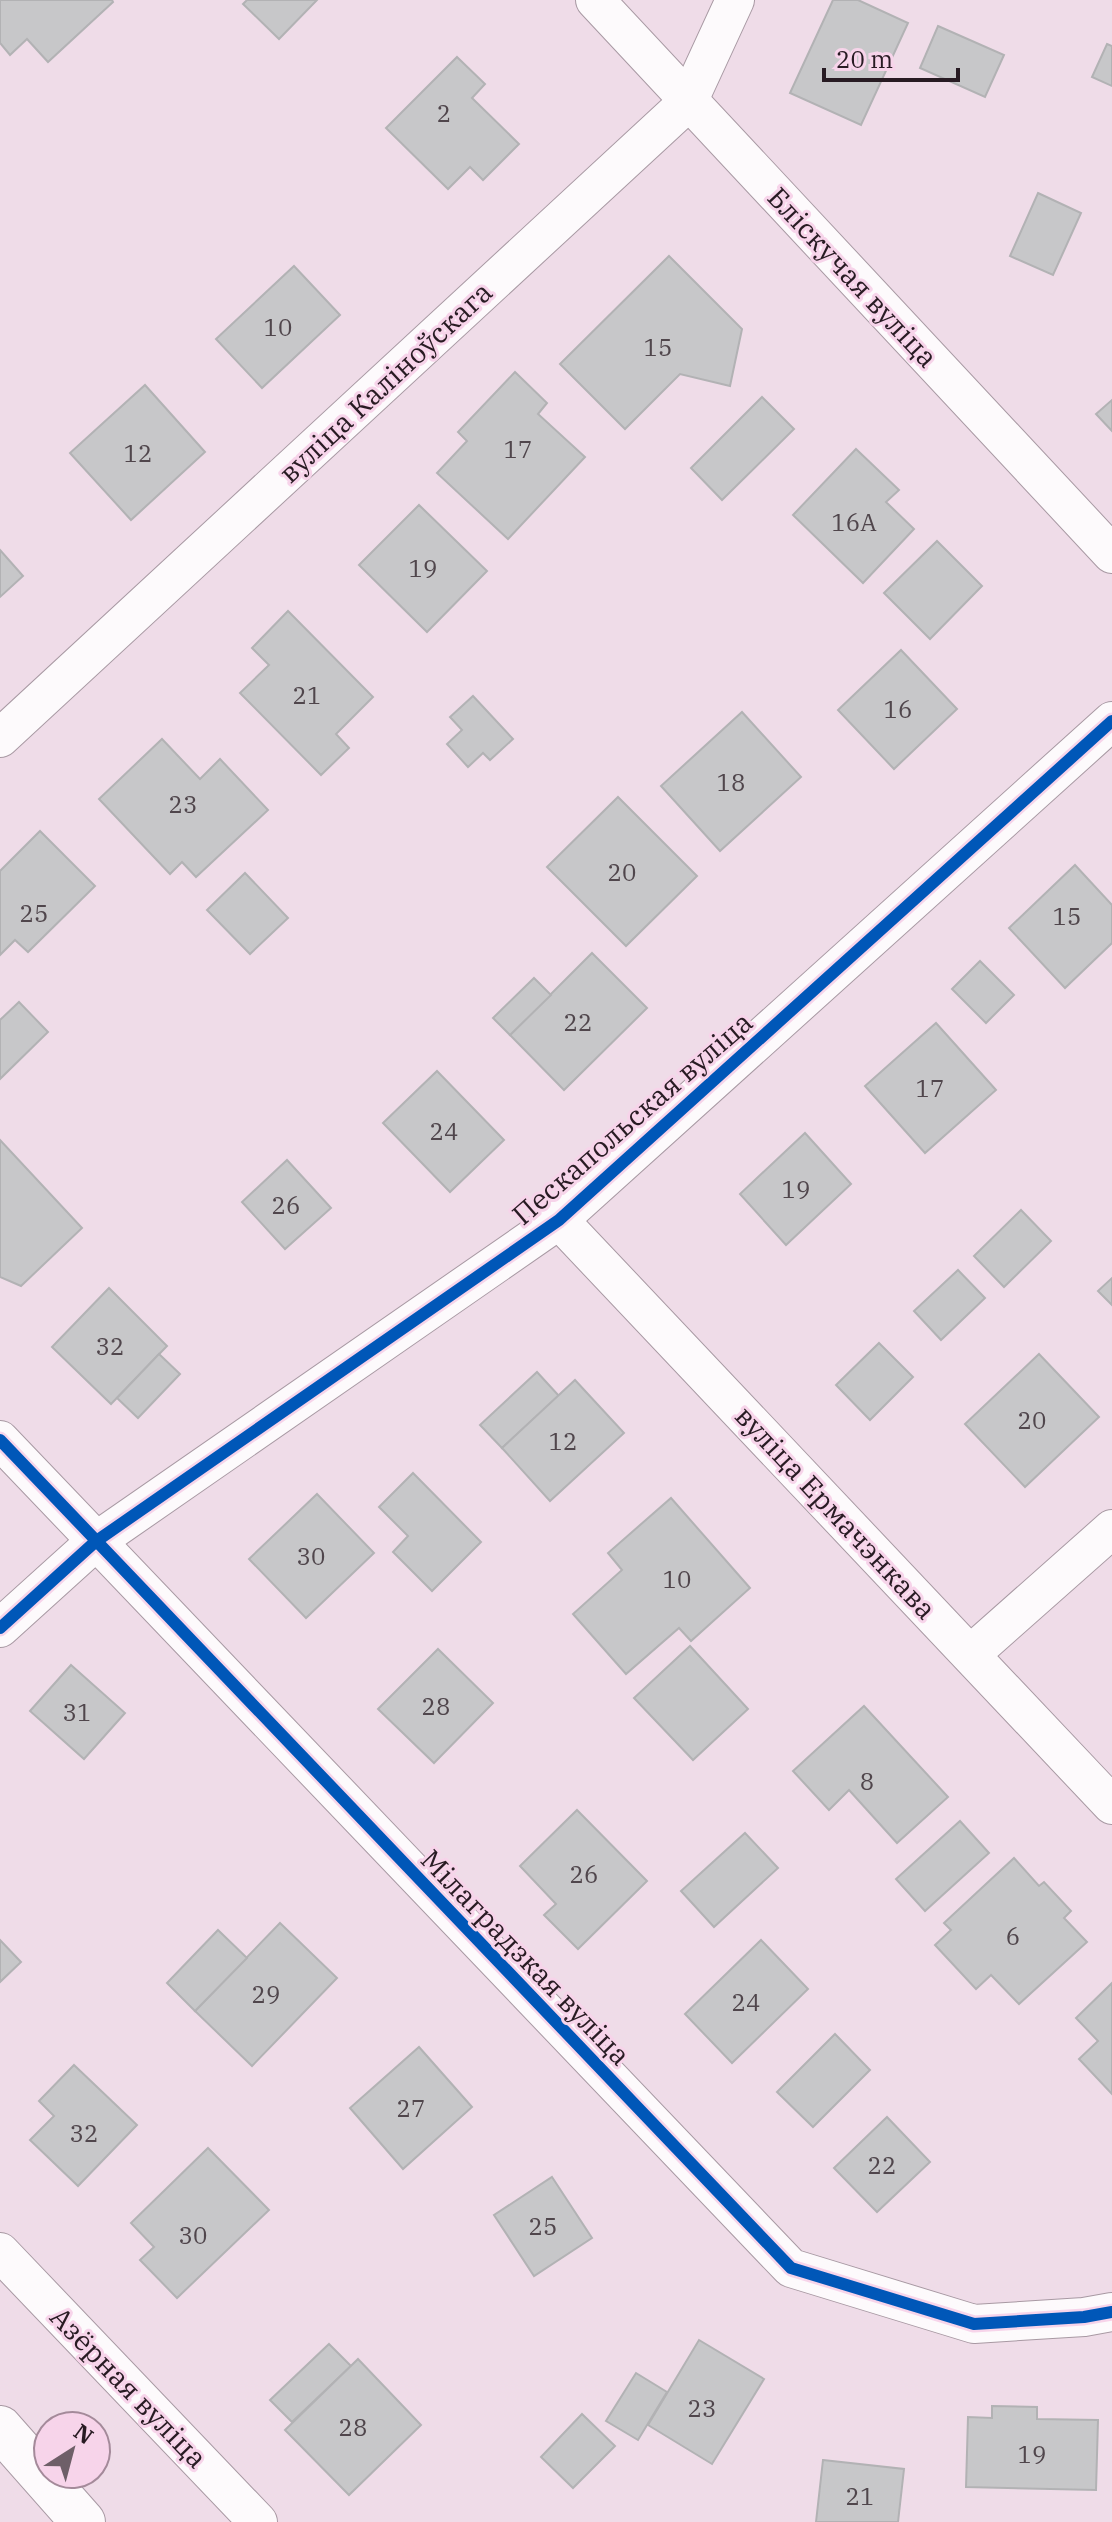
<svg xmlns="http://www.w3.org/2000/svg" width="1112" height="2522" font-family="'IBM Plex Serif',serif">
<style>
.building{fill:#c7c7c9;stroke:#b2b2b4;stroke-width:2}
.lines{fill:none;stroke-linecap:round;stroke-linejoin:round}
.street-casing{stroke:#a899a3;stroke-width:40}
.secondary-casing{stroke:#a899a3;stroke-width:46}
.street{stroke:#fdfafc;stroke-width:38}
.secondary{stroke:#fdfafc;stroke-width:44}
.cycleway-casing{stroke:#f7d4ea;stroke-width:17}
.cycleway{stroke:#0057b8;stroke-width:12}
.labels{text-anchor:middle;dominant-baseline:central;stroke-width:6;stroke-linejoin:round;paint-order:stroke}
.number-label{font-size:24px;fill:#50464c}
.street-label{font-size:28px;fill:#281b23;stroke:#f7d4ea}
</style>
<rect width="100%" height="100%" fill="#efdce8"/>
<!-- building -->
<g class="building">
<path d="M 0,0 L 112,0 L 113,2 L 48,62 L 27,39 L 10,55 L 0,43 Z"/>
<path d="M 247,0 L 317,0 L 279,39 L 243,4 Z"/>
<path d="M 833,0 L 858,0 L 908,23 L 861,125 L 790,93 Z"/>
<path d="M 938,26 L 1004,55 L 985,97 L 920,68 Z"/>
<path d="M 1107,44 L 1112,46 L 1112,86 L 1092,77 Z"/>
<path d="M 457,57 L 485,84 L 472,98 L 519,144 L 483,180 L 470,167 L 448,189 L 386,128 Z"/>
<path d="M 1038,193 L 1081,213 L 1053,275 L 1010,256 Z"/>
<path d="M 669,256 L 742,329 L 730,386 L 680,374 L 625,429 L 560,364 Z"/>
<path d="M 294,266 L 340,315 L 262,388 L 216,339 Z"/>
<path d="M 515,372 L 547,403 L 538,414 L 585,457 L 508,539 L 437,473 L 467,441 L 458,432 Z"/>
<path d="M 145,385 L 205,452 L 131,520 L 70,453 Z"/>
<path d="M 762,397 L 794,429 L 722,500 L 691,468 Z"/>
<path d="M 1112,400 L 1112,431 L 1096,414 Z"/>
<path d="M 856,449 L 899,490 L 886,502 L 914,529 L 863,583 L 793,515 Z"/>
<path d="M 419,505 L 487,571 L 427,632 L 359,565 Z"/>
<path d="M 937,541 L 982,586 L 930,639 L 884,593 Z"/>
<path d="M 0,550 L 23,576 L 0,597 Z"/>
<path d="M 288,611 L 373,697 L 336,734 L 349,748 L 321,775 L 240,693 L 269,665 L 252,648 Z"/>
<path d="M 901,650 L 957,709 L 894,769 L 838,710 Z"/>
<path d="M 473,696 L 513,739 L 490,760 L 483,753 L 468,767 L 447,744 L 462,730 L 450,717 Z"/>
<path d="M 742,712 L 801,777 L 720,851 L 661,786 Z"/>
<path d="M 162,739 L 200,779 L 220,759 L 268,810 L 196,877 L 182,862 L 170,874 L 99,799 Z"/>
<path d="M 618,797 L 697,876 L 626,946 L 547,867 Z"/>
<path d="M 40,831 L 95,886 L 28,952 L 15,940 L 0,955 L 0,871 Z"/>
<path d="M 1075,865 L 1112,905 L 1112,943 L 1065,988 L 1009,928 Z"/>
<path d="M 245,873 L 288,918 L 250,954 L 207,910 Z"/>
<path d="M 592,953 L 647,1008 L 564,1090 L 510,1035 Z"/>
<path d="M 980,961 L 1014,995 L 986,1023 L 952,989 Z"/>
<path d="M 534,978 L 551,995 L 510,1035 L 493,1018 Z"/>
<path d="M 19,1002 L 48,1032 L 0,1079 L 0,1020 Z"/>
<path d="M 936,1023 L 996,1090 L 925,1153 L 865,1086 Z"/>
<path d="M 437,1071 L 504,1140 L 450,1192 L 383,1123 Z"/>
<path d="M 805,1133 L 851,1184 L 786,1245 L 740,1194 Z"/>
<path d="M 0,1140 L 82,1228 L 21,1286 L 0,1277 Z"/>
<path d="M 287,1160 L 331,1208 L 285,1249 L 242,1202 Z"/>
<path d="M 1021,1210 L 1051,1241 L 1004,1287 L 974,1256 Z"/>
<path d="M 958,1270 L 985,1298 L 941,1340 L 914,1311 Z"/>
<path d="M 1112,1278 L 1112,1305 L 1098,1291 Z"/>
<path d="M 109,1288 L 167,1346 L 111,1404 L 52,1347 Z"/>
<path d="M 879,1343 L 913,1377 L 870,1420 L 836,1385 Z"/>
<path d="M 159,1354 L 180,1374 L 138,1418 L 117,1398 Z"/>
<path d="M 1039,1354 L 1099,1417 L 1025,1487 L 965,1424 Z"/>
<path d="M 537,1372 L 559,1396 L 502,1448 L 480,1425 Z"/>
<path d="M 575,1380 L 624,1433 L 550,1501 L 502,1448 Z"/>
<path d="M 413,1473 L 481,1542 L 432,1591 L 393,1552 L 408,1536 L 379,1507 Z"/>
<path d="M 317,1494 L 374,1553 L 306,1618 L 249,1559 Z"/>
<path d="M 671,1498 L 750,1588 L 691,1641 L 679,1628 L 626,1674 L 573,1614 L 622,1570 L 608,1553 Z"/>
<path d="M 690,1646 L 748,1709 L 693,1760 L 634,1698 Z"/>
<path d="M 438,1649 L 493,1703 L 434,1763 L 378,1709 Z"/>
<path d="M 71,1665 L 125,1713 L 84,1759 L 30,1711 Z"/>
<path d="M 864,1706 L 948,1797 L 897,1843 L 849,1790 L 829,1810 L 793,1771 Z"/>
<path d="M 577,1810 L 647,1881 L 578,1949 L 544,1915 L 556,1904 L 520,1866 Z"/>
<path d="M 960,1821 L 989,1853 L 925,1911 L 896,1879 Z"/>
<path d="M 745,1833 L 778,1868 L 714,1927 L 681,1891 Z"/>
<path d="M 1014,1858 L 1039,1886 L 1044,1882 L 1071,1911 L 1064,1918 L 1087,1942 L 1019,2004 L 991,1975 L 976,1989 L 935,1945 L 951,1930 L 944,1923 Z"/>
<path d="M 280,1923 L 337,1978 L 252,2066 L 195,2011 Z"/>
<path d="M 218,1930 L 247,1958 L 195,2011 L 167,1983 Z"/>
<path d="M 0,1940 L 21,1962 L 0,1982 Z"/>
<path d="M 761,1940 L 808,1989 L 732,2063 L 685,2014 Z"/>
<path d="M 1112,1983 L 1112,2094 L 1079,2059 L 1098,2041 L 1076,2018 Z"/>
<path d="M 835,2034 L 870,2070 L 813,2127 L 777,2092 Z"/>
<path d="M 419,2047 L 472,2107 L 403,2169 L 350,2108 Z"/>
<path d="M 74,2065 L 137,2125 L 78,2186 L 30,2140 L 54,2116 L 39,2101 Z"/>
<path d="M 887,2117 L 930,2162 L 877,2212 L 834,2168 Z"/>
<path d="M 208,2148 L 269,2210 L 177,2298 L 140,2260 L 154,2247 L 131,2223 Z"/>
<path d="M 552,2177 L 592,2238 L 534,2276 L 494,2215 Z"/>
<path d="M 699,2340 L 764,2379 L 712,2464 L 648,2425 Z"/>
<path d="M 329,2344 L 351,2366 L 292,2422 L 270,2400 Z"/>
<path d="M 358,2359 L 421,2425 L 349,2495 L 285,2430 Z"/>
<path d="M 636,2373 L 667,2392 L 638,2440 L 606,2421 Z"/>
<path d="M 992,2406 L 1037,2407 L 1037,2419 L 1098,2420 L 1096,2490 L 966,2487 L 968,2417 L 992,2418 Z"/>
<path d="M 582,2414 L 615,2446 L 573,2488 L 541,2457 Z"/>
<path d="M 823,2460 L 904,2469 L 898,2522 L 816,2522 Z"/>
</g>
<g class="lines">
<!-- street casing -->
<g class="street-casing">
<g id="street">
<path d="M 595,0 L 1112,554"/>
<path d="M 0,738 L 688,102 L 735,0"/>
<path d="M 559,1220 L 1112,1805"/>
<path d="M 0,1440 L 791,2268 L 974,2324 L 1084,2317 L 1112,2312"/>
<path d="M 0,1628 L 95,1542 L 559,1220 L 1112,721"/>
<path d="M 971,1654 L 1112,1529"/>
<path d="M 0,2252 L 258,2522"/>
</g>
</g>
<!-- secondary casing -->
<g class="secondary-casing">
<path id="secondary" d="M 0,2428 L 83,2522"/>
</g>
<!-- street -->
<use href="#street" class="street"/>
<!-- secondary -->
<use href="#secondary" class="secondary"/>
<!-- cycleway casing -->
<g class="cycleway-casing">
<g id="cycleway">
<path d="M 0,1440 L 791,2268 L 974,2324 L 1084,2317 L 1112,2312"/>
<path d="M 0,1628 L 95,1542 L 559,1220 L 1112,721"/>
</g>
</g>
<!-- cycleway -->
<use href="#cycleway" class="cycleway"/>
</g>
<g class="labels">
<!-- number labels -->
<g class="number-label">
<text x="444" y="113">2</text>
<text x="278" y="327">10</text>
<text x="658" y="347">15</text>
<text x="518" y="449">17</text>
<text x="138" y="453">12</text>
<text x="854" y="522">16А</text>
<text x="423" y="568">19</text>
<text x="307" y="695">21</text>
<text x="898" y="709">16</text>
<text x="731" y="782">18</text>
<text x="183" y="804">23</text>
<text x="622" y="872">20</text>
<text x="34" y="913">25</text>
<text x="1067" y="916">15</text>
<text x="578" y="1022">22</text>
<text x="930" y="1088">17</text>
<text x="444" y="1131">24</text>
<text x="796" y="1189">19</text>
<text x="286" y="1205">26</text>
<text x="110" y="1346">32</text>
<text x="1032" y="1420">20</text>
<text x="563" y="1441">12</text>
<text x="311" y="1556">30</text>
<text x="677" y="1579">10</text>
<text x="436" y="1706">28</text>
<text x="77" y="1712">31</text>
<text x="867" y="1781">8</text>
<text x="584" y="1874">26</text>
<text x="1013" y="1936">6</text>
<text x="266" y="1994">29</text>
<text x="746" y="2002">24</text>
<text x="411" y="2108">27</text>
<text x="84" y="2133">32</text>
<text x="882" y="2165">22</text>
<text x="543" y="2226">25</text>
<text x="193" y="2235">30</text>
<text x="702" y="2408">23</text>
<text x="353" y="2427">28</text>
<text x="1032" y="2454">19</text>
<text x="860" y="2496">21</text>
</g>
<!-- street labels -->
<g class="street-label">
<text transform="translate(853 277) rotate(47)">Бліскучая вуліца</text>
<text transform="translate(385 382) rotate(-43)">вуліца Каліноўскага</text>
<text transform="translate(632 1118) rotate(-41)">Пескапольская вуліца</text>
<text transform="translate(836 1512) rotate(47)">вуліца Ермачэнкава</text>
<text transform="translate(526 1957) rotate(46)">Мілаградзкая вуліца</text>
<text transform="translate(129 2387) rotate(46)">Азёрная вуліца</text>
</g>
</g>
<!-- north arrow -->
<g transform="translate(72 2450) rotate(36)"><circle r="38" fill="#f7d4ea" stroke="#a48a9a" stroke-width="2"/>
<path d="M0-6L14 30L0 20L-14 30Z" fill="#6e5f68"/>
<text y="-12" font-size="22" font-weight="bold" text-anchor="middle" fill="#281b23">N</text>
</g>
<!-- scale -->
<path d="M824 68v12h134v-12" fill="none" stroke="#281b23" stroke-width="4"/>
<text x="836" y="68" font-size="24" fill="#281b23" stroke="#f7d4ea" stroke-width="6" paint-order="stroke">20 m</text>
</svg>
